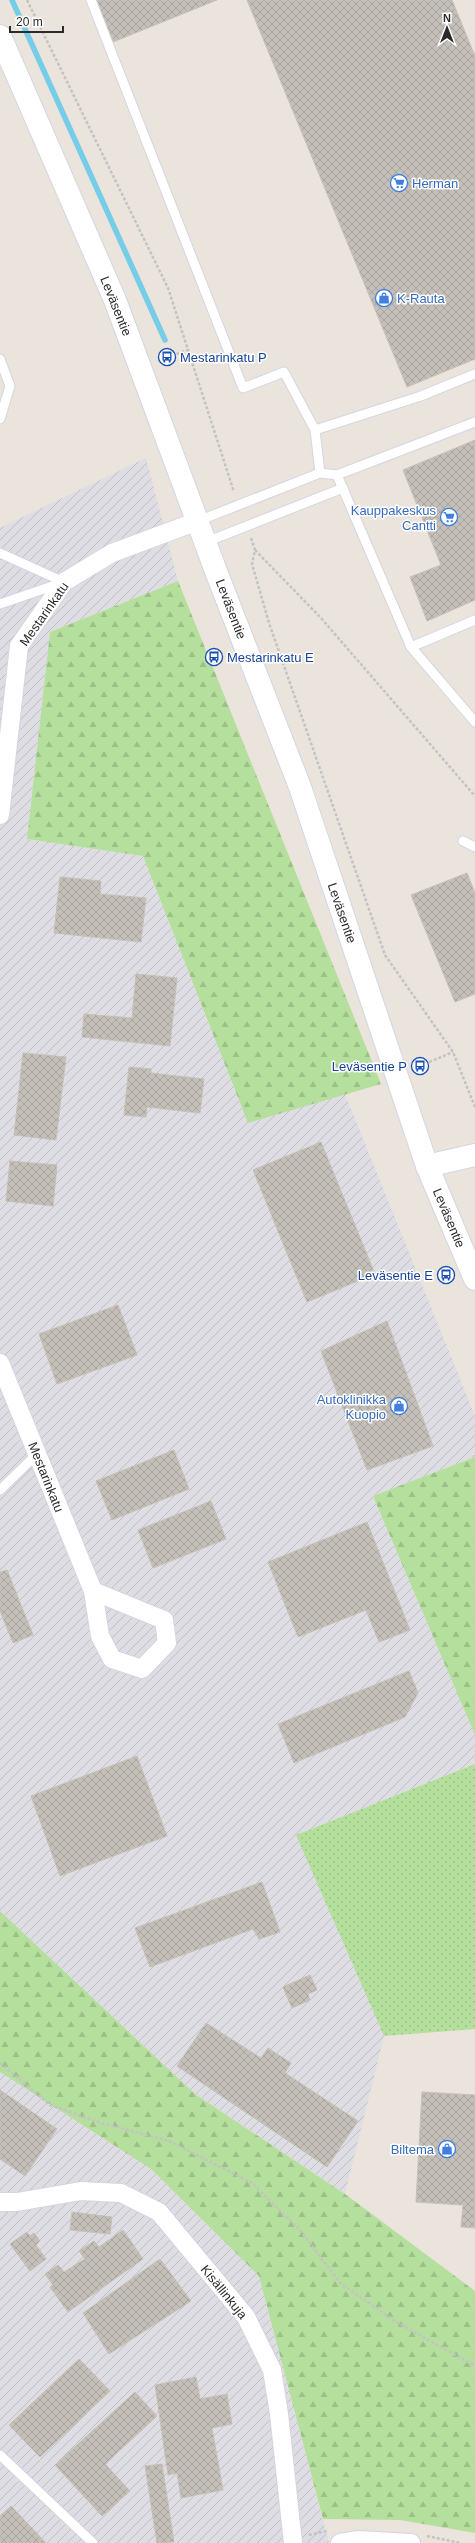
<svg xmlns="http://www.w3.org/2000/svg" width="475" height="2543" font-family="Helvetica,sans-serif">
<style>
.industrial{fill:url(#industrial-furrows)}
.grass{fill:url(#grass-dots)}
.forest{fill:url(#forest-firs)}
.lines{fill:none;stroke-linecap:round;stroke-linejoin:round}
.stream{stroke:#75cde7;stroke-width:5.5}
.building{fill:url(#building-cross-hatch);stroke:#c6c0b6}
.service-casing{stroke:#d2d5e2;stroke-width:11}
.minor-casing{stroke:#d2d5e2;stroke-width:20}
.tertiary-casing{stroke:#d2d5e2;stroke-width:24}
.secondary-casing{stroke:#d2d5e2;stroke-width:24}
.path{stroke:#c3c3c3;stroke-width:2.5;stroke-dasharray:3 2;stroke-linecap:butt}
.service{stroke:#fff;stroke-width:9}
.minor{stroke:#fff;stroke-width:18}
.tertiary{stroke:#fff;stroke-width:22}
.secondary{stroke:#fff;stroke-width:22}
.labels{text-anchor:middle;dominant-baseline:central;stroke-width:3;stroke-linejoin:round;paint-order:stroke}
.shop-label{font-size:13px;fill:#366cbe;stroke:#fff;text-anchor:end}
.street-label{font-size:13px;fill:#2a2a2a;stroke:#fff}
.transit-label{font-size:13px;fill:#164399;stroke:#fff;text-anchor:start}
</style>
<defs>
<pattern id="industrial-furrows" width="10" height="10" patternUnits="userSpaceOnUse"><rect width="10" height="10" fill="#dedde4"/><path d="M-1 1l2-2M0 10L10 0M9 11l2-2" fill="none" stroke="#bfbec4"/></pattern>
<pattern id="grass-dots" width="8" height="8" patternUnits="userSpaceOnUse"><rect width="8" height="8" fill="#b5df9c"/><path d="M2 2h.1M6 6h.1" fill="none" stroke="#9cc087" stroke-width="1.8" stroke-linecap="round"/></pattern>
<pattern id="forest-firs" width="22" height="20" patternUnits="userSpaceOnUse"><rect width="22" height="20" fill="#b5df9c"/><path d="M5 1l3.5 6h-7zM16 11l3.5 6h-7z" fill="#9cc087"/></pattern>
<pattern id="building-cross-hatch" width="8" height="8" patternUnits="userSpaceOnUse"><rect width="8" height="8" fill="#c4bfb8"/><path d="M0 0l8 8M0 8l8-8" fill="none" stroke="#a9a49e"/></pattern>
</defs>
<rect width="100%" height="100%" fill="#ebe4dc"/>
<!-- industrial -->
<g class="industrial">
<path d="M 146,458 L 178,581 L 50,632 L 27,839 L 143,856 L 248,1123 L 345,1094 L 475,1416 L 475,1457 L 373,1496 L 475,1735 L 475,1764 L 296,1835 L 384,2036 L 345,2194 L 195,2094 L 0,1911 L 0,528 Z"/>
<path d="M 0,2072 L 151,2169 L 259,2276 L 329,2543 L 0,2543 Z"/>
</g>
<!-- grass -->
<path class="grass" d="M 475,1764 L 475,2029 L 384,2036 L 296,1835 Z"/>
<!-- forest -->
<g class="forest">
<path d="M 178,581 L 381,1084 L 248,1123 L 143,856 L 27,839 L 50,632 Z"/>
<path d="M 475,1457 L 475,1735 L 373,1496 Z"/>
<path d="M 0,1911 L 195,2094 L 345,2194 L 475,2291 L 475,2533 L 400,2520 L 323,2519 L 259,2276 L 151,2169 L 0,2072 Z"/>
</g>
<g class="lines">
<!-- stream -->
<path class="stream" d="M 12,0 L 165,340"/>
</g>
<!-- building -->
<g class="building">
<path d="M 96,0 L 217,0 L 113,42 Z"/>
<path d="M 247,0 L 452,0 L 475,56 L 475,359 L 407,387 Z"/>
<path d="M 475,440 L 475,600 L 427,621 L 410,577 L 441,565 L 403,470 Z"/>
<path d="M 467,873 L 475,893 L 475,994 L 455,1002 L 411,895 Z"/>
<path d="M 60,877 L 101,881 L 100,894 L 146,898 L 141,942 L 54,933 Z"/>
<path d="M 136,974 L 177,978 L 170,1046 L 82,1037 L 84,1014 L 132,1018 Z"/>
<path d="M 23,1053 L 66,1057 L 56,1140 L 14,1135 Z"/>
<path d="M 129,1067 L 151,1069 L 151,1073 L 204,1079 L 200,1113 L 147,1107 L 146,1117 L 124,1115 Z"/>
<path d="M 321,1142 L 375,1274 L 307,1302 L 253,1170 Z"/>
<path d="M 10,1161 L 57,1165 L 53,1206 L 6,1201 Z"/>
<path d="M 118,1305 L 137,1355 L 57,1384 L 39,1334 Z"/>
<path d="M 387,1321 L 433,1446 L 367,1470 L 321,1351 Z"/>
<path d="M 174,1450 L 189,1489 L 112,1520 L 96,1481 Z"/>
<path d="M 211,1501 L 226,1539 L 153,1568 L 138,1530 Z"/>
<path d="M 367,1522 L 410,1630 L 379,1642 L 366,1610 L 298,1637 L 268,1562 Z"/>
<path d="M 7,1570 L 33,1635 L 13,1643 L 0,1611 L 0,1572 Z"/>
<path d="M 409,1671 L 418,1693 L 405,1717 L 294,1763 L 278,1724 Z"/>
<path d="M 137,1756 L 167,1836 L 60,1876 L 31,1796 Z"/>
<path d="M 262,1882 L 280,1932 L 259,1939 L 253,1929 L 150,1967 L 135,1928 Z"/>
<path d="M 310,1975 L 317,1990 L 308,1994 L 310,2000 L 292,2008 L 283,1987 Z"/>
<path d="M 206,2023 L 261,2058 L 268,2048 L 291,2063 L 285,2073 L 358,2121 L 327,2167 L 177,2066 Z"/>
<path d="M 0,2090 L 57,2129 L 25,2176 L 0,2159 Z"/>
<path d="M 422,2092 L 475,2095 L 475,2228 L 461,2227 L 463,2205 L 416,2202 Z"/>
<path d="M 72,2212 L 112,2217 L 110,2234 L 70,2230 Z"/>
<path d="M 123,2230 L 143,2259 L 68,2312 L 50,2287 L 53,2285 L 45,2274 L 58,2265 L 64,2272 L 85,2259 L 79,2251 L 94,2241 L 99,2247 Z"/>
<path d="M 27,2232 L 30,2236 L 34,2233 L 40,2241 L 36,2245 L 46,2259 L 30,2271 L 10,2244 Z"/>
<path d="M 160,2259 L 191,2301 L 109,2354 L 83,2313 Z"/>
<path d="M 79,2359 L 110,2391 L 40,2457 L 9,2425 Z"/>
<path d="M 196,2377 L 200,2399 L 227,2394 L 232,2424 L 212,2428 L 223,2490 L 181,2498 L 177,2473 L 168,2475 L 155,2385 Z"/>
<path d="M 135,2392 L 157,2416 L 105,2464 L 130,2491 L 102,2516 L 55,2465 Z"/>
<path d="M 162,2464 L 174,2542 L 157,2543 L 145,2466 Z"/>
<path d="M 11,2506 L 46,2543 L 0,2543 L 0,2516 Z"/>
</g>
<g class="lines">
<!-- service casing -->
<g class="service-casing">
<g id="service">
<path d="M 91,0 L 243,388 L 284,372 L 315,430 L 320,473"/>
<path d="M 0,359 L 10,386 L 0,419"/>
<path d="M 315,430 L 421,396 L 475,374"/>
<path d="M 337,475 L 475,422"/>
<path d="M 198,521 L 320,473 L 337,475 L 411,647 L 475,620"/>
<path d="M 206,542 L 343,488"/>
<path d="M 0,553 L 64,582"/>
<path d="M 0,604 L 61,583"/>
<path d="M 411,647 L 475,722"/>
<path d="M 463,841 L 475,847"/>
<path d="M 0,1490 L 37,1454"/>
<path d="M 0,2455 L 93,2543"/>
</g>
</g>
<!-- minor casing -->
<g class="minor-casing">
<g id="minor">
<path d="M 0,815 L 19,646 L 64,582 L 112,553 L 198,521"/>
<path d="M 0,1363 L 93,1591 L 100,1636 L 112,1659 L 142,1669 L 167,1643 L 164,1620 L 93,1591"/>
<path d="M 0,2202 L 17,2202 L 81,2191 L 121,2193 L 159,2212 L 246,2317 L 272,2370 L 279,2414 L 293,2543"/>
<path d="M 340,2543 L 359,2540 L 411,2543"/>
</g>
</g>
<!-- tertiary casing -->
<g class="tertiary-casing">
<path id="tertiary" d="M 427,1166 L 475,1155"/>
</g>
<!-- secondary casing -->
<g class="secondary-casing">
<path id="secondary" d="M 0,36 L 115,300 L 217,574 L 300,787 L 427,1166 L 475,1279"/>
</g>
<!-- path -->
<g class="path">
<path d="M 27,0 L 168,288 L 234,492"/>
<path d="M 167,357 L 188,350"/>
<path d="M 251,538 L 255,550 L 252,564 L 269,623 L 385,955 L 453,1052 L 475,1107"/>
<path d="M 255,550 L 321,618 L 475,796"/>
<path d="M 420,1066 L 453,1052"/>
<path d="M 0,2063 L 50,2105 L 101,2123 L 169,2141 L 252,2183 L 300,2230 L 340,2283 L 395,2321 L 475,2366"/>
<path d="M 309,2535 L 327,2531"/>
<path d="M 427,2536 L 460,2543"/>
</g>
<!-- service -->
<use href="#service" class="service"/>
<!-- minor -->
<use href="#minor" class="minor"/>
<!-- tertiary -->
<use href="#tertiary" class="tertiary"/>
<!-- secondary -->
<use href="#secondary" class="secondary"/>
</g>
<!-- icons -->
<defs>
<g id="supermarket-ring" transform="scale(0.9)"><circle r="9.5" fill="#fff" stroke="#3f7fe0" stroke-width="1.5"/><path d="M-6-5.5h2.5l.6 2H6L4.5 2H-2.5L-4.4-4H-6ZM-1.5 3.2a1.3 1.3 0 1 0 .1 0ZM3 3.2a1.3 1.3 0 1 0 .1 0Z" fill="#3f7fe0"/></g>
<g id="shop-ring" transform="scale(0.9)"><circle r="9.5" fill="#fff" stroke="#3f7fe0" stroke-width="1.5"/><path d="M-5-2.5h2.3a2.7 3.5 0 0 1 5.4 0H5L5.5 6h-11ZM-1.5-2.5h3a1.5 2.3 0 0 0-3 0Z" fill="#3f7fe0"/></g>
<g id="bus-ring" transform="scale(0.9)"><circle r="9.5" fill="#fff" stroke="#1a4fb4" stroke-width="1.5"/><path d="M-5-6H5V4H4V6H2V4H-2V6H-4V4H-5ZM-3.5-4V0h7V-4ZM-3.5 1.2v1.5H-2V1.2ZM2 1.2v1.5H3.5V1.2Z" fill="#1a4fb4"/></g>
</defs>
<g fill-rule="evenodd">
<use href="#supermarket-ring" x="399" y="183"/>
<use href="#shop-ring" x="384" y="298"/>
<use href="#bus-ring" x="167" y="357"/>
<use href="#supermarket-ring" x="449" y="517"/>
<use href="#bus-ring" x="214" y="657"/>
<use href="#bus-ring" x="420" y="1066"/>
<use href="#bus-ring" x="446" y="1275"/>
<use href="#shop-ring" x="399" y="1406"/>
<use href="#shop-ring" x="447" y="2149"/>
</g>
<g class="labels">
<!-- shop labels -->
<g class="shop-label">
<text x="412" y="183" text-anchor="start">Herman</text>
<text x="397" y="298" text-anchor="start">K-Rauta</text>
<text x="436" y="510">Kauppakeskus<tspan x="436" dy="15">Cantti</tspan></text>
<text x="386" y="1399">Autoklinikka<tspan x="386" dy="15">Kuopio</tspan></text>
<text x="434" y="2149">Biltema</text>
</g>
<!-- street labels -->
<g class="street-label">
<text transform="translate(116 306) rotate(68)">Leväsentie</text>
<text transform="translate(231 609) rotate(69)">Leväsentie</text>
<text transform="translate(44 614) rotate(-55)">Mestarinkatu</text>
<text transform="translate(342 913) rotate(71)">Leväsentie</text>
<text transform="translate(449 1218) rotate(67)">Leväsentie</text>
<text transform="translate(46 1477) rotate(68)">Mestarinkatu</text>
<text transform="translate(224 2292) rotate(51)">Kisällinkuja</text>
</g>
<!-- transit labels -->
<g class="transit-label">
<text x="180" y="357">Mestarinkatu P</text>
<text x="227" y="657">Mestarinkatu E</text>
<text x="407" y="1066" text-anchor="end">Leväsentie P</text>
<text x="433" y="1275" text-anchor="end">Leväsentie E</text>
</g>
</g>
<!-- north arrow -->
<g transform="translate(447 28)" stroke="#ffffff" stroke-width="3" paint-order="stroke">
<path d="M0-3L7 15L0 10L-7 15Z" fill="#2a2a2a"/>
<text y="-6" font-size="11" font-weight="bold" text-anchor="middle" fill="#2a2a2a">N</text>
</g>
<!-- scale -->
<path d="M10 26v6h53v-6" fill="none" stroke="#2a2a2a" stroke-width="2"/>
<text x="16" y="26" font-size="12" fill="#2a2a2a" stroke="#ffffff" stroke-width="3" paint-order="stroke">20 m</text>
</svg>
